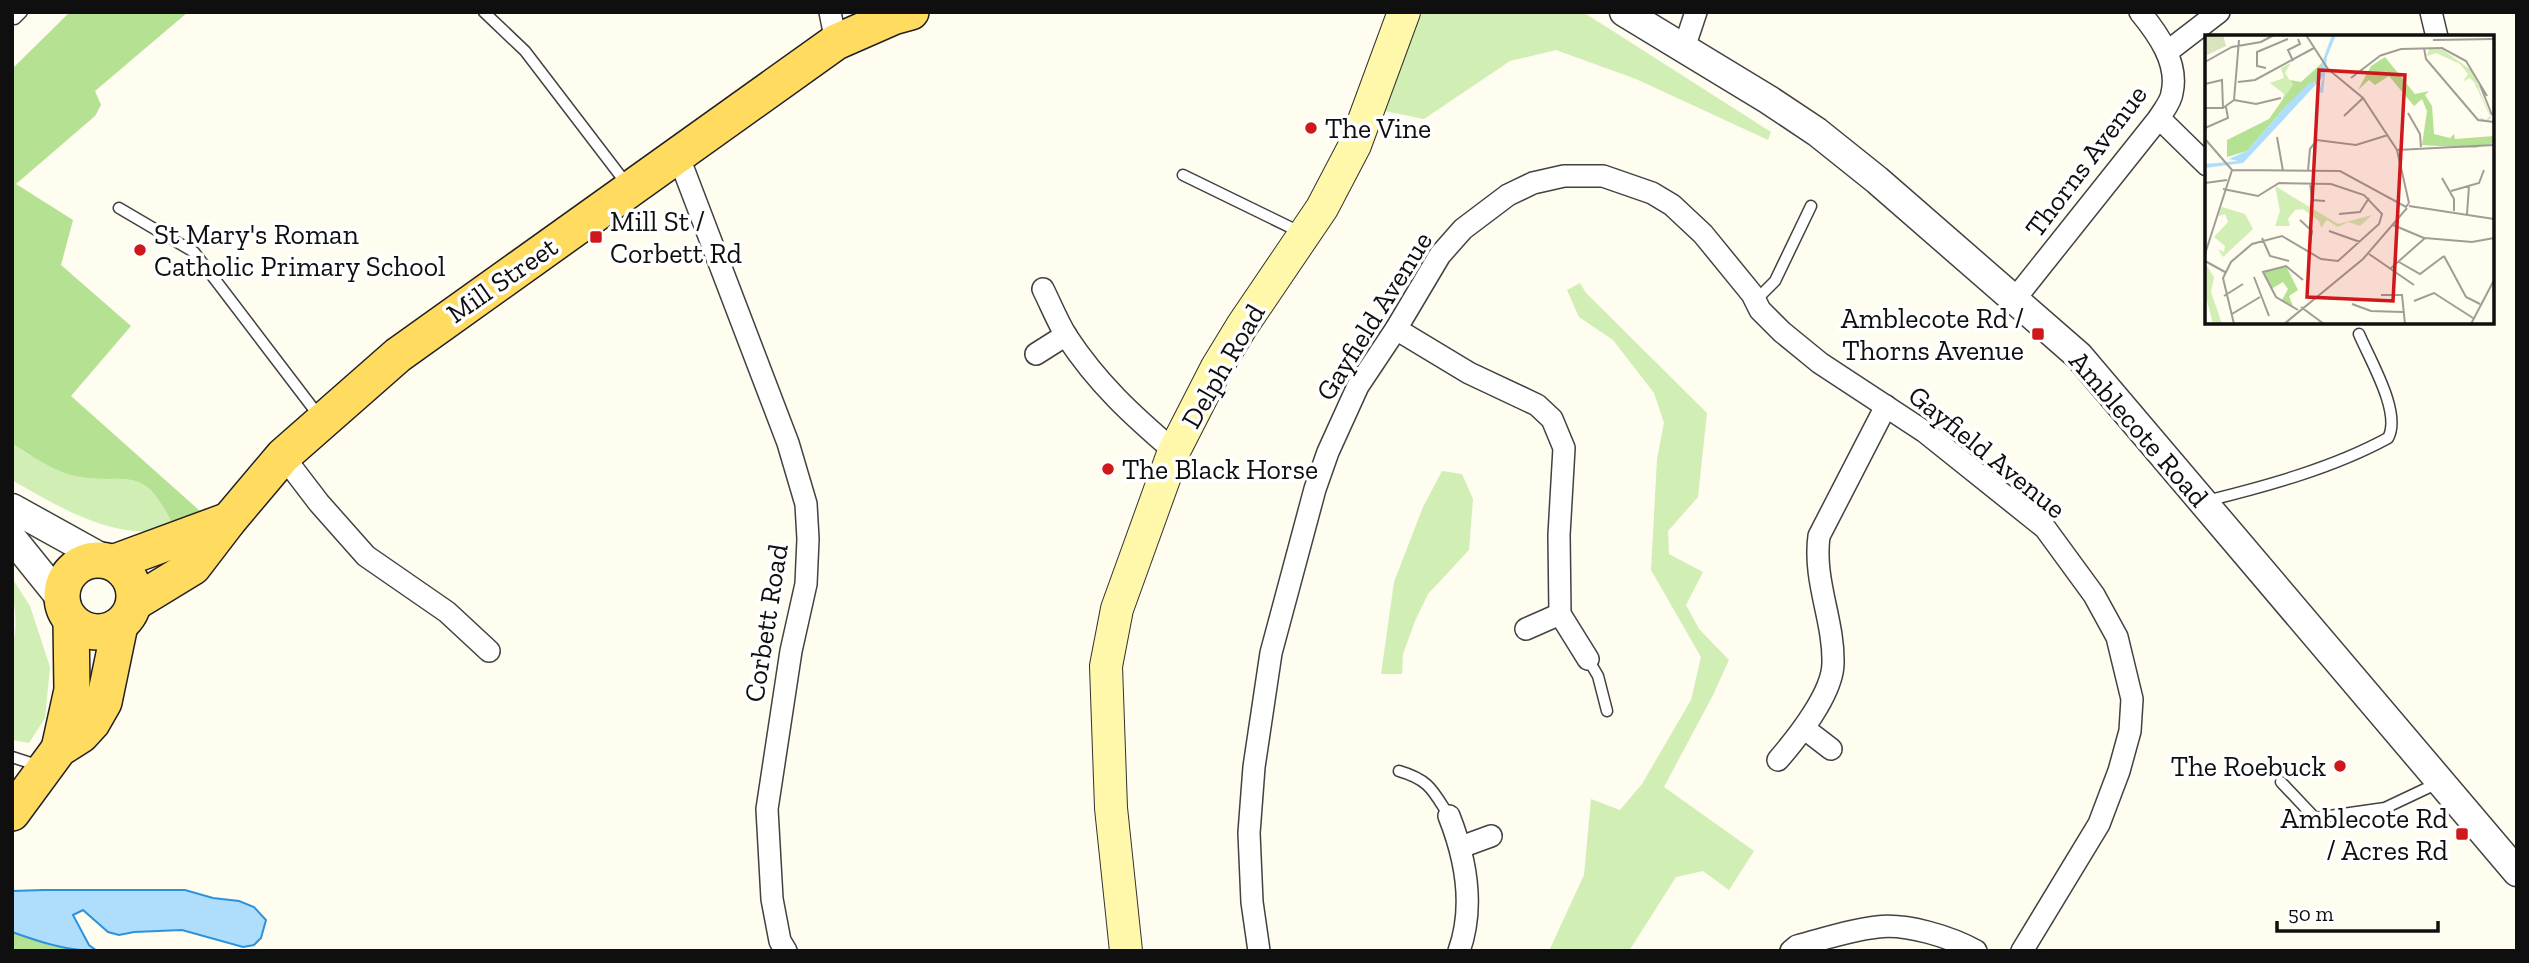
<svg xmlns="http://www.w3.org/2000/svg" width="2529" height="963" font-family="'Zilla Slab',serif">
<style>
.green{fill:#d1eeb5}
.forest{fill:#b4e192}
.water{fill:#afdefc;stroke:#2e92db;stroke-width:2}
.lines{fill:none;stroke-linecap:round;stroke-linejoin:round}
.service-casing{stroke:#424242;stroke-width:13}
.minor-casing{stroke:#424242;stroke-width:24}
.tertiary-casing{stroke:#424242;stroke-width:31}
.secondary-casing{stroke:#313131;stroke-width:34}
.primary-casing{stroke:#202020;stroke-width:38}
.service{stroke:#fff;stroke-width:10}
.minor{stroke:#fff;stroke-width:21}
.tertiary{stroke:#fff;stroke-width:28}
.secondary{stroke:#fff8ab;stroke-width:32}
.primary{stroke:#ffdc60;stroke-width:35}
.poi-dot{fill:#ce181c;stroke:#fff;stroke-width:2.5}
.labels{text-anchor:middle;dominant-baseline:central;stroke-width:7;stroke-linejoin:round;paint-order:stroke}
.poi-label{font-size:28px;fill:#0f0f0f;stroke:#fff;text-anchor:start}
.street-label{font-size:28px;fill:#0f0f0f;stroke:#fff}
.inset-road{fill:none;stroke:#9f9d96;stroke-width:2}
.view{fill:#ce181c;fill-opacity:0.15;stroke:#ce181c;stroke-width:3.5}
.inset-edge{fill:none;stroke:#0f0f0f;stroke-width:3.5}
</style>
<rect width="100%" height="100%" fill="#fffcf0"/>
<!-- green -->
<g class="green">
<path d="M 1422,12 L 1583,12 L 1771,132 L 1768,140 L 1636,79 L 1556,50 L 1510,61 L 1424,119 L 1380,110 Z"/>
<path d="M 1580,283 L 1586,293 L 1707,413 L 1698,497 L 1668,531 L 1669,554 L 1703,572 L 1686,605 L 1699,629 L 1729,660 L 1713,695 L 1664,787 L 1754,851 L 1729,890 L 1703,871 L 1676,877 L 1629,951 L 1549,951 L 1584,875 L 1591,799 L 1620,810 L 1642,784 L 1691,700 L 1701,657 L 1651,570 L 1657,459 L 1664,423 L 1654,393 L 1613,340 L 1579,317 L 1567,290 Z"/>
<path d="M 12,443 L 29,455 L 101,477 L 141,481 L 160,499 L 171,521 L 186,520 C 179,522 172,526 165,528 C 117,543 52,503 12,480 Z"/>
<path d="M 1442,471 L 1462,474 L 1473,499 L 1469,550 L 1428,594 L 1415,621 L 1403,654 L 1402,674 L 1381,674 L 1394,582 L 1423,507 Z"/>
<path d="M 12,578 L 30,606 L 50,667 L 45,718 L 29,743 L 12,740 L 12,646 C 20,622 12,602 12,578 Z"/>
</g>
<!-- forest -->
<g class="forest">
<path d="M 70,12 L 188,12 L 95,91 L 101,105 L 95,116 L 16,184 L 73,220 L 61,265 L 131,326 L 71,396 L 200,511 L 186,520 L 171,521 C 142,462 128,486 76,476 C 56,472 29,455 12,443 L 12,69 Z"/>
<path d="M 12,932 L 52,946 L 84,951 L 12,951 Z"/>
</g>
<!-- water -->
<path class="water" d="M 43,890 L 185,890 L 213,898 L 239,901 L 254,907 L 266,920 L 261,938 L 254,945 L 243,947 L 182,930 L 134,932 L 119,935 L 108,932 L 83,910 L 73,915 L 89,945 L 97,951 C 67,951 40,942 12,932 L 12,891 Z"/>
<g class="lines">
<!-- service casing -->
<g class="service-casing">
<g id="service">
<path d="M 484,12 L 525,51 L 629,187"/>
<path d="M 12,16 L 15,19 L 22,12"/>
<path d="M 1183,175 L 1302,233"/>
<path d="M 119,208 L 194,252 L 319,416"/>
<path d="M 1755,301 L 1775,281 L 1811,206"/>
<path d="M 2206,501 C 2267,486 2333,468 2388,438 C 2402,413 2370,360 2359,334"/>
<path d="M 1588,659 L 1598,676 L 1607,711"/>
<path d="M 12,757 L 40,766"/>
<path d="M 1399,771 C 1430,780 1433,791 1449,816"/>
<path d="M 2281,782 L 2315,818 L 2385,808 L 2440,782"/>
</g>
</g>
<!-- minor casing -->
<g class="minor-casing">
<g id="minor">
<path d="M 830,12 L 836,42"/>
<path d="M 2431,12 L 2437,37"/>
<path d="M 1684,48 L 1696,12"/>
<path d="M 2167,52 L 2219,12"/>
<path d="M 2159,118 L 2207,165"/>
<path d="M 678,155 L 788,443 L 806,504 L 808,539 L 806,584 L 791,651 L 767,809 L 772,899 L 780,941 L 786,951"/>
<path d="M 1043,289 C 1051,305 1058,323 1067,337 C 1098,384 1132,415 1174,451"/>
<path d="M 2014,300 L 2159,118 C 2163,111 2171,102 2172,93 C 2179,63 2158,34 2140,12"/>
<path d="M 1396,329 L 1469,373 L 1537,405 L 1552,419 L 1564,448 L 1559,535 L 1560,614 L 1588,659"/>
<path d="M 1036,354 L 1066,335"/>
<path d="M 283,456 L 319,503 L 366,556 L 447,612 L 489,651"/>
<path d="M 1526,629 L 1560,614"/>
<path d="M 1805,729 L 1831,749"/>
<path d="M 1778,760 C 1797,738 1833,693 1833,663 C 1834,620 1813,581 1819,536 L 1886,406"/>
<path d="M 1449,816 C 1466,859 1475,906 1459,951"/>
<path d="M 1461,847 L 1491,836"/>
<path d="M 1259,951 L 1252,902 L 1249,833 L 1254,767 L 1271,653 L 1315,489 L 1328,452 L 1358,386 L 1396,329 L 1440,255 L 1463,229 L 1508,195 L 1533,183 L 1564,176 L 1603,176 L 1652,193 L 1672,205 L 1703,234 L 1752,294 L 1760,310 L 1782,332 L 1820,363 L 1925,432 L 2045,528 L 2094,595 L 2117,637 L 2132,699 L 2130,731 L 2119,771 L 2099,824 L 2022,951"/>
<path d="M 1791,951 L 1797,946 C 1824,939 1850,930 1877,927 C 1906,923 1951,937 1976,951"/>
</g>
</g>
<!-- tertiary casing -->
<g class="tertiary-casing">
<g id="tertiary">
<path d="M 1624,12 L 1769,100 L 1817,132 L 1877,180 L 2079,356 L 2517,872"/>
<path d="M 12,508 L 104,559"/>
<path d="M 12,538 L 62,600"/>
</g>
</g>
<!-- secondary casing -->
<g class="secondary-casing">
<path id="secondary" d="M 1126,951 L 1111,808 L 1106,666 L 1117,609 L 1174,451 L 1217,367 L 1242,326 L 1322,208 L 1355,145 L 1404,12"/>
</g>
<!-- primary casing -->
<g class="primary-casing">
<g id="primary">
<circle cx="98" cy="596" r="36"/>
<path d="M 115,562 L 229,520"/>
<path d="M 134,603 L 193,567 L 229,520 L 283,456 L 398,355 L 836,42 L 893,17 L 911,12"/>
<path d="M 59,749 L 72,690 L 71,621"/>
<path d="M 12,813 L 59,749 L 81,735 L 92,723 L 104,702 L 120,625"/>
</g>
</g>
<!-- service -->
<use href="#service" class="service"/>
<!-- minor -->
<use href="#minor" class="minor"/>
<!-- tertiary -->
<use href="#tertiary" class="tertiary"/>
<!-- secondary -->
<use href="#secondary" class="secondary"/>
<!-- primary -->
<use href="#primary" class="primary"/>
</g>
<!-- markers -->
<g class="poi-dot">
<circle cx="1311" cy="128" r="7"/>
<rect x="589" y="230" width="14" height="14" rx="3.5"/>
<circle cx="140" cy="250" r="7"/>
<rect x="2031" y="327" width="14" height="14" rx="3.5"/>
<circle cx="1108" cy="469" r="7"/>
<circle cx="2340" cy="766" r="7"/>
<rect x="2455" y="827" width="14" height="14" rx="3.5"/>
</g>
<g class="labels">
<!-- poi labels -->
<g class="poi-label">
<text x="1325" y="128">The Vine</text>
<text x="610" y="221">Mill St /<tspan x="610" dy="32">Corbett Rd</tspan></text>
<text x="154" y="234">St Mary's Roman<tspan x="154" dy="32">Catholic Primary School</tspan></text>
<text x="2024" y="318" text-anchor="end">Amblecote Rd /<tspan x="2024" dy="32">Thorns Avenue</tspan></text>
<text x="1122" y="469">The Black Horse</text>
<text x="2326" y="766" text-anchor="end">The Roebuck</text>
<text x="2448" y="818" text-anchor="end">Amblecote Rd<tspan x="2448" dy="32">/ Acres Rd</tspan></text>
</g>
<!-- street labels -->
<g class="street-label">
<text transform="translate(2086 161) rotate(-53)">Thorns Avenue</text>
<text transform="translate(502 280) rotate(-35)">Mill Street</text>
<text transform="translate(1374 316) rotate(-58)">Gayfield Avenue</text>
<text transform="translate(1223 366) rotate(-60)">Delph Road</text>
<text transform="translate(2139 429) rotate(49)">Amblecote Road</text>
<text transform="translate(1987 452) rotate(39)">Gayfield Avenue</text>
<text transform="translate(766 623) rotate(-81)">Corbett Road</text>
</g>
</g>
<!-- overview -->
<g transform="translate(2205 35)">
<rect width="289" height="289" fill="#fffcf0"/>
<path d="M 238,15 L 266,35 L 276,55 L 273,52 L 285,79 L 286,82 L 285,84 L 283,85 L 278,86 L 274,82 L 281,85 L 285,81 L 269,47 L 265,43 L 259,46 L 259,45 L 263,39 L 255,29 L 231,18 L 222,21 L 224,14 ZM 86,28 L 80,38 L 88,50 L 76,70 L 79,59 L 65,48 L 79,43 L 76,33 ZM 70,151 L 133,189 L 167,180 L 155,191 L 143,187 L 133,192 L 122,185 L 116,193 L 114,186 L 98,174 L 90,175 L 83,184 L 85,191 L 70,191 L 75,176 ZM 17,172 L 40,179 L 48,194 L 18,222 L 13,214 L 19,217 L 20,211 L 9,202 L 23,187 L 20,179 L 13,181 ZM 0,228 L 9,242 L 6,257 L 17,289 L 8,289 L 0,258 Z" fill="#d1eeb5"/>
<path d="M 180,22 L 210,59 L 224,56 L 220,60 L 227,71 L 229,99 L 245,103 L 249,99 L 250,104 L 289,101 L 289,108 L 270,113 L 217,110 L 222,76 L 217,64 L 209,71 L 184,41 L 170,50 L 164,45 L 153,55 L 166,31 ZM 117,28 L 115,43 L 82,70 L 42,116 L 22,122 L 22,105 L 64,84 L 88,50 L 85,45 L 96,47 ZM 81,231 L 93,255 L 84,261 L 88,271 L 77,265 L 83,254 L 78,247 L 66,254 L 59,237 Z" fill="#b4e192"/>
<path d="M 0,0 L 18,0 L 21,11 L 0,21 Z" fill="#d7e4be"/>
<path d="M 127,0 L 131,0 L 122,22 L 118,58 L 114,57 L 118,42 L 38,128 L 0,133 L 0,129 L 33,126 L 24,124 L 42,116 L 82,70 L 105,47 L 109,49 Z" fill="#afdefc"/>
<path class="inset-road" d="M 101,0 L 123,34 L 158,63 L 192,115 L 204,168M 228,5 L 289,4M 219,13 L 221,24 L 273,85 L 289,87M 174,21 L 196,14 L 237,13 L 261,26 L 282,61M 88,26 L 83,15 L 95,9 L 93,4M 0,27 L 27,12 L 56,7 L 69,0M 61,33 L 52,31 L 52,17 L 83,4M 146,43 L 176,20M 33,47 L 50,45 L 109,13M 0,49 L 17,45 L 18,73M 275,50 L 287,80M 29,65 L 51,69 L 76,63M 0,73 L 18,73 L 29,65 L 34,5M 203,78 L 215,99 L 216,112M 139,81 L 158,63M 0,93 L 23,83 L 21,72M 72,102 L 78,136M 0,104 L 27,135 L 135,136 L 201,172 L 204,168M 192,115 L 289,110M 103,136 L 105,114 L 112,105 L 151,110 L 183,100M 237,143 L 249,164 L 249,176M 0,148 L 22,145M 105,148 L 107,165 L 120,166M 18,154 L 53,161 L 74,148 L 126,149 L 159,160 L 177,179 L 174,189 L 133,226 L 116,224 L 77,201 L 47,209 L 26,227 L 18,243 L 29,289M 246,156 L 274,148 L 279,135M 204,171 L 289,184M 134,179 L 155,177 L 164,163M 262,179 L 264,151M 95,185 L 107,196 L 104,215M 188,190 L 219,203M 124,196 L 155,207M 57,203 L 65,221 L 84,226M 0,219 L 27,135M 164,219 L 209,250M 239,221 L 261,262 L 275,269M 0,226 L 20,237M 194,227 L 215,239 L 239,221M 185,234 L 220,203 L 267,207 L 289,203M 49,242 L 64,281M 176,260 L 197,260 L 200,289M 19,261 L 38,249M 209,266 L 229,258 L 268,283M 147,269 L 166,276 L 198,277M 96,272 L 119,289M 93,275 L 71,262 L 58,237 L 81,231 L 98,245M 27,279 L 55,262M 79,289 L 158,224 L 202,173M 266,289 L 289,245"/>
<path class="view" d="M 114,35 L 200,40 L 188,266 L 102,262 Z"/>
<rect width="289" height="289" class="inset-edge"/>
</g>
<!-- border -->
<rect width="2529" height="963" fill="none" stroke="#0f0f0f" stroke-width="28"/>
<!-- scale -->
<path d="M2277 921v10h161v-10" fill="none" stroke="#0f0f0f" stroke-width="3.5"/>
<text x="2288" y="921" font-size="21" fill="#0f0f0f" stroke="#ffffff" stroke-width="5" paint-order="stroke">50 m</text>
</svg>
